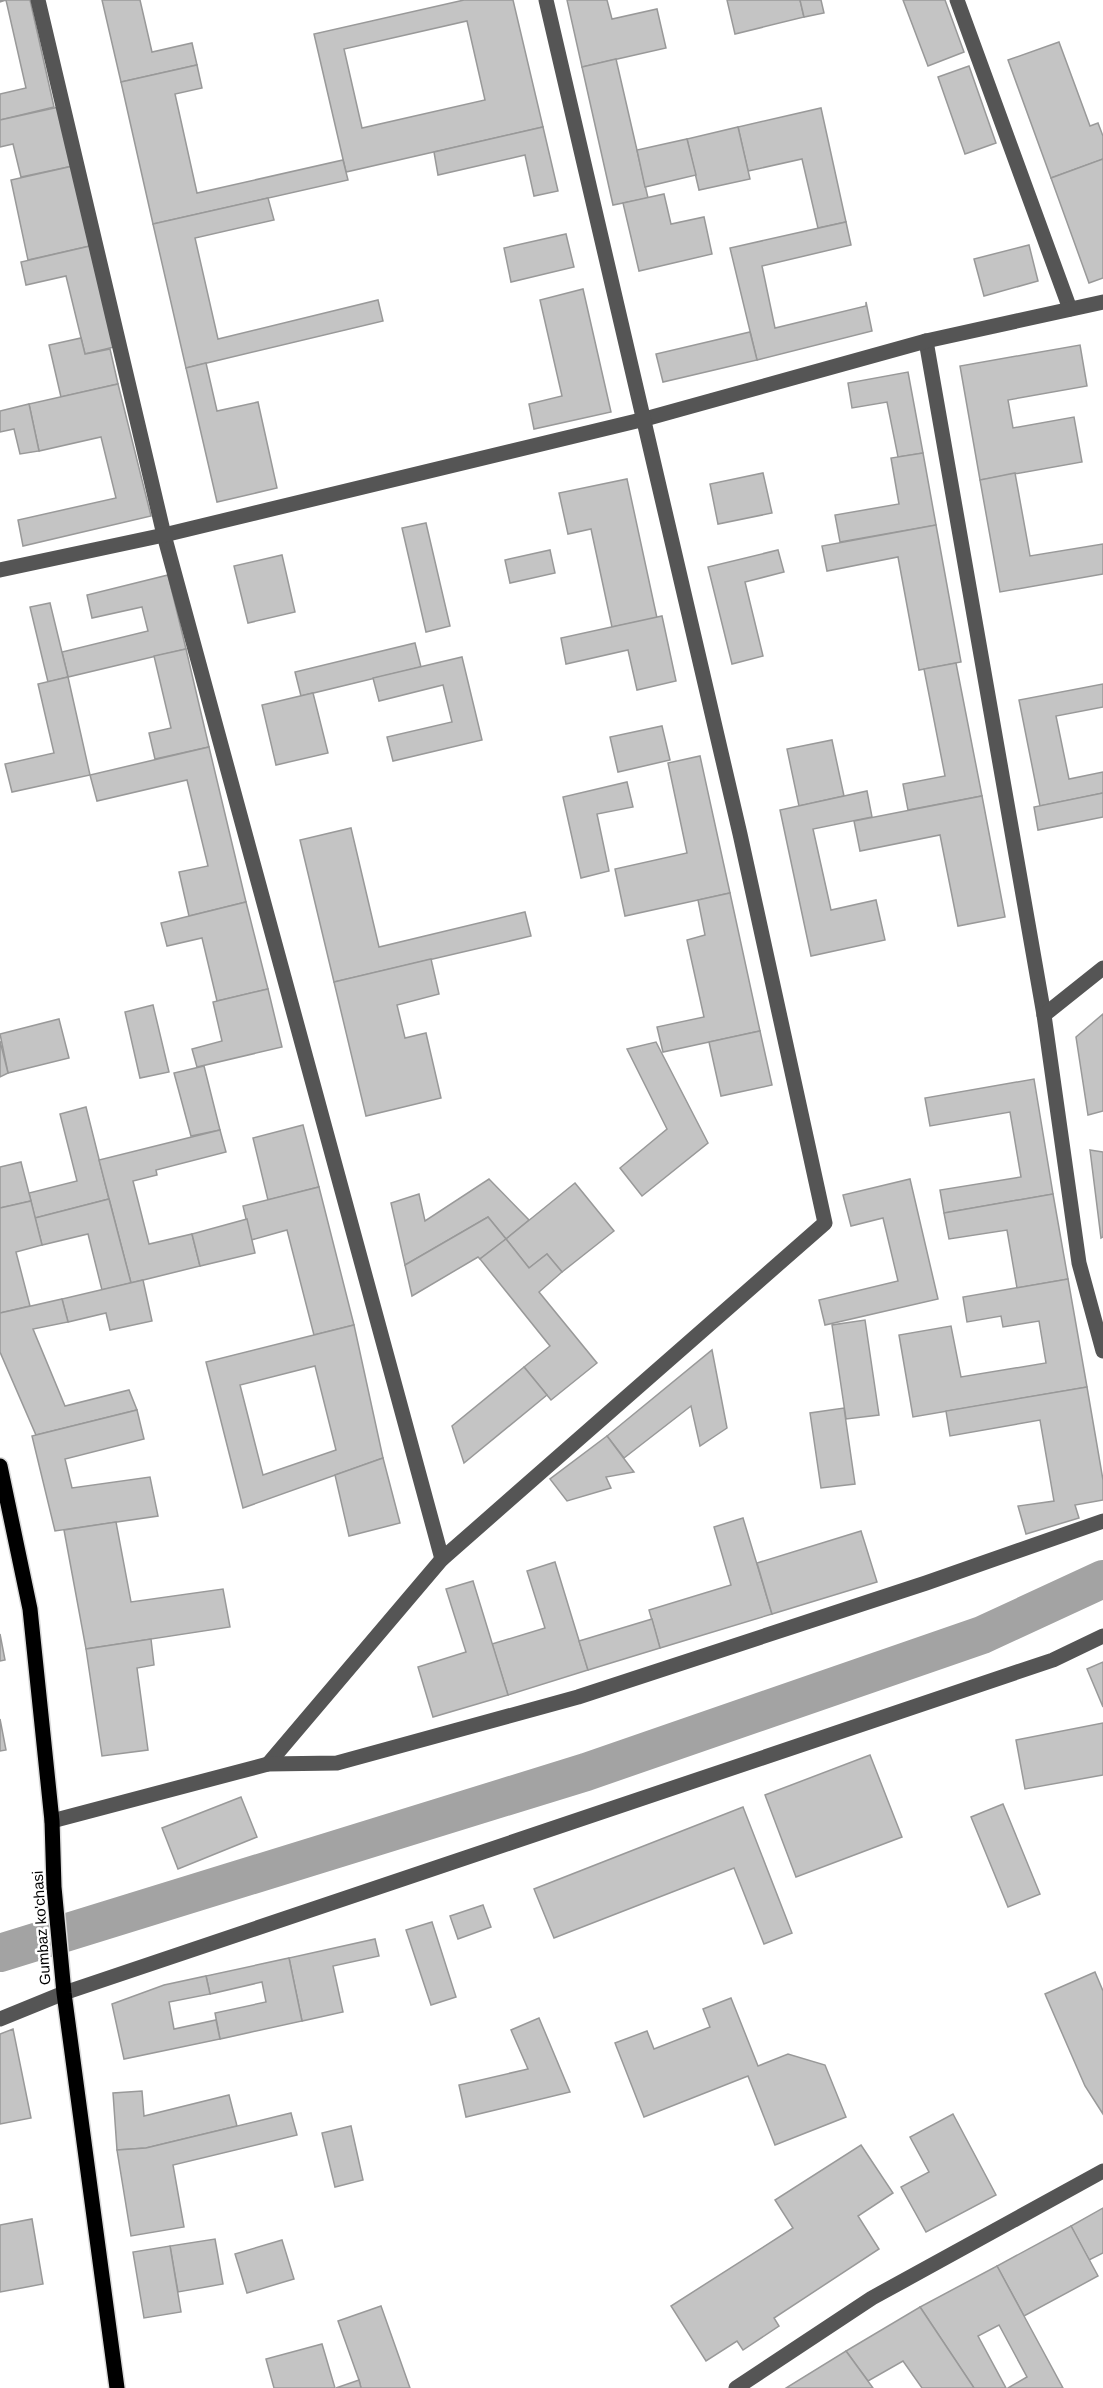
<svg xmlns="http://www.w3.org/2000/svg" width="1103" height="2388" font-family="Helvetica,sans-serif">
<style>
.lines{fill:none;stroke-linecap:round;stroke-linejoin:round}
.canal{stroke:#a3a3a3;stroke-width:38}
.building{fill:#c4c4c4;stroke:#999;stroke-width:1.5;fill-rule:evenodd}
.major-casing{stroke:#dbdbdb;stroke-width:18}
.minor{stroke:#555;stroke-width:15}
.major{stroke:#000;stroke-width:15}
.labels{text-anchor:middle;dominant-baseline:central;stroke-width:5;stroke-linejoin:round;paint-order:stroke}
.street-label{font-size:15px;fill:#000;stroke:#fff}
</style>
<rect width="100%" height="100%" fill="#fff"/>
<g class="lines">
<!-- canal -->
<path class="canal" d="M 0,1953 L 586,1772 L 982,1635 L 1103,1579"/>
</g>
<!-- building -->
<g class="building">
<path d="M 0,0 L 30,0 L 54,107 L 0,120 L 0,94 L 26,88 L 6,0 L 0,2 Z"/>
<path d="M 102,0 L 140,0 L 152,52 L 192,43 L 197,65 L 121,82 Z"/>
<path d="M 464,0 L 513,0 L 543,127 L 346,172 L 314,34 ZM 467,21 L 485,100 L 362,128 L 344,49 Z"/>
<path d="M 567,0 L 607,0 L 612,19 L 657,9 L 666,48 L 582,67 Z"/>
<path d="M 727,0 L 800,0 L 804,17 L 735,34 Z"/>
<path d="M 800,0 L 821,0 L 824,13 L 804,17 Z"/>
<path d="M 903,0 L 945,0 L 964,52 L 928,66 Z"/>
<path d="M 1059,42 L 1090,126 L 1098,123 L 1103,136 L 1103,159 L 1051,178 L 1008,60 Z"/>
<path d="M 616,59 L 648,198 L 613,205 L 582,67 Z"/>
<path d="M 197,65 L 202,88 L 175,94 L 197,193 L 343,160 L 348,180 L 153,224 L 121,82 Z"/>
<path d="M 969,66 L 996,143 L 965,154 L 938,77 Z"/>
<path d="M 59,107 L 73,166 L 21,177 L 13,144 L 0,147 L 0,120 Z"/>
<path d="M 821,108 L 846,222 L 818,228 L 802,159 L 748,171 L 738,127 Z"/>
<path d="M 543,127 L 558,191 L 534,196 L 525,155 L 438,175 L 434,152 Z"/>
<path d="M 738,127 L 750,179 L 699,190 L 687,139 Z"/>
<path d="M 687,139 L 696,175 L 645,187 L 637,150 Z"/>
<path d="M 1103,159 L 1103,278 L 1089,283 L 1051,178 Z"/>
<path d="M 73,166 L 90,246 L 28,260 L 11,180 Z"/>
<path d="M 664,194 L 671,224 L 704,217 L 712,254 L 639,271 L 623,203 Z"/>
<path d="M 268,198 L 274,220 L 195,238 L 218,339 L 378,300 L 383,321 L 186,368 L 153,224 Z"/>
<path d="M 846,222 L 851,245 L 762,266 L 775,328 L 866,306 L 866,302 L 872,331 L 757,360 L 730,248 Z"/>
<path d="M 566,234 L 574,267 L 511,282 L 504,248 Z"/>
<path d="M 1029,245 L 1038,281 L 984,296 L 974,259 Z"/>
<path d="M 90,246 L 114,347 L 85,354 L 66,276 L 26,285 L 21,262 Z"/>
<path d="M 583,289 L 611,412 L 534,429 L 529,404 L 562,396 L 540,300 Z"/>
<path d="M 750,332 L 757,360 L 663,382 L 656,354 Z"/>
<path d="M 81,338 L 85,354 L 110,349 L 118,384 L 61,397 L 49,345 Z"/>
<path d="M 1080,345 L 1087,386 L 1008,400 L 1013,428 L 1074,417 L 1082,462 L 980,480 L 960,366 Z"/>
<path d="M 206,363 L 217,411 L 258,402 L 277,488 L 217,502 L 186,368 Z"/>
<path d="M 908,372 L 923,453 L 898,457 L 887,402 L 852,408 L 848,383 Z"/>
<path d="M 118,384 L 151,516 L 23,546 L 18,520 L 116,498 L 101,437 L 39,451 L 29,404 Z"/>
<path d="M 29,404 L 39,451 L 20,454 L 14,429 L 0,432 L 0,411 Z"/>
<path d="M 923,453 L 936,525 L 840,542 L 835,515 L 899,504 L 891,458 Z"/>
<path d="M 763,473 L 772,513 L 718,524 L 710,484 Z"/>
<path d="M 1015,473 L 1030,556 L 1103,544 L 1103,574 L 1000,592 L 980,480 Z"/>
<path d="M 627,479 L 657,618 L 612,627 L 591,529 L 568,534 L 559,493 Z"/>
<path d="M 426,523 L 450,626 L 426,632 L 402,528 Z"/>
<path d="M 936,525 L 961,662 L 919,670 L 898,557 L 827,571 L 822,546 Z"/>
<path d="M 550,550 L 555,573 L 510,583 L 505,560 Z"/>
<path d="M 778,550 L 784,572 L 745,582 L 763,656 L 732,664 L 708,567 Z"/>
<path d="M 282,555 L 295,612 L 248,623 L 234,566 Z"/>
<path d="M 168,575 L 186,649 L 68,677 L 62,652 L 148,631 L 142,607 L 92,618 L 87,595 Z"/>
<path d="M 50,603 L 68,677 L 48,682 L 30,607 Z"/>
<path d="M 662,616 L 676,681 L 637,690 L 628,650 L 566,664 L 561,638 Z"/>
<path d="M 415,643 L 421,667 L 301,696 L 295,672 Z"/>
<path d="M 186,649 L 209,747 L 155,759 L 149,733 L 171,728 L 154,656 Z"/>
<path d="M 462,657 L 482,740 L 393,761 L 387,737 L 452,722 L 443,685 L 379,701 L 373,678 Z"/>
<path d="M 956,663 L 982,796 L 908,810 L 903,784 L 945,776 L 924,669 Z"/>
<path d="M 68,677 L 90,775 L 12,792 L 5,764 L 54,753 L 38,684 Z"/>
<path d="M 1103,684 L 1103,707 L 1056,716 L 1069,779 L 1103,772 L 1103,793 L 1040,806 L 1019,700 Z"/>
<path d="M 313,693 L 328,753 L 276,765 L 262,705 Z"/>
<path d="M 662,726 L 670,760 L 618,772 L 610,737 Z"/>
<path d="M 832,740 L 844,796 L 799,806 L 787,749 Z"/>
<path d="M 209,747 L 246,902 L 189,916 L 179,872 L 208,866 L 187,780 L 97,801 L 90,775 Z"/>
<path d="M 700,756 L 730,893 L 625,916 L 615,869 L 687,853 L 668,763 Z"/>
<path d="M 627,782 L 633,807 L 597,814 L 609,871 L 581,878 L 563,797 Z"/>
<path d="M 867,791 L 872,817 L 813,829 L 831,910 L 876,900 L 885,940 L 811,956 L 780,810 Z"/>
<path d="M 1103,793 L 1103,817 L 1038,830 L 1034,807 Z"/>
<path d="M 982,796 L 1005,917 L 958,926 L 940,835 L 860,851 L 854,821 Z"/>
<path d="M 351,828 L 379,947 L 525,912 L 531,936 L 334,982 L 300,840 Z"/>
<path d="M 730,893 L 760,1031 L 663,1052 L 657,1027 L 704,1017 L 687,940 L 705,935 L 698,900 Z"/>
<path d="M 246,902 L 268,989 L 217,1001 L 202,938 L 167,946 L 161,923 Z"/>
<path d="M 431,959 L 439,994 L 397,1005 L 405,1038 L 426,1033 L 441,1098 L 366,1116 L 334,982 Z"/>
<path d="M 268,989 L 282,1047 L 197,1067 L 192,1049 L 222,1041 L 213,1002 Z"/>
<path d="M 153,1005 L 169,1072 L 140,1078 L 125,1012 Z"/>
<path d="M 1103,1014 L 1103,1111 L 1088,1115 L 1076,1037 Z"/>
<path d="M 59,1019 L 69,1058 L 8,1073 L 0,1034 Z"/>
<path d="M 760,1031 L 772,1085 L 721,1096 L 709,1042 Z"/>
<path d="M 0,1041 L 8,1073 L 0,1077 Z"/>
<path d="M 656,1042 L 708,1143 L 642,1196 L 620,1168 L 667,1129 L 627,1049 Z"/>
<path d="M 204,1066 L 220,1130 L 191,1136 L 174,1073 Z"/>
<path d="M 1034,1079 L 1053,1194 L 944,1213 L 940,1190 L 1021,1177 L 1010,1112 L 930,1126 L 925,1098 Z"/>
<path d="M 86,1107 L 109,1199 L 35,1218 L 29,1193 L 77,1181 L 60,1114 Z"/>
<path d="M 303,1125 L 319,1187 L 268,1200 L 253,1138 Z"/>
<path d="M 220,1130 L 226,1152 L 156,1170 L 157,1175 L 133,1181 L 149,1244 L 192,1234 L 200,1266 L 131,1283 L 99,1160 Z"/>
<path d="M 1090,1150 L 1103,1152 L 1103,1237 L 1101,1238 Z"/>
<path d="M 21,1162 L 31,1201 L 0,1208 L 0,1167 Z"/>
<path d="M 489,1179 L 529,1220 L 506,1239 L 488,1217 L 405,1265 L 391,1203 L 419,1194 L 425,1221 Z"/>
<path d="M 910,1179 L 938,1299 L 825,1325 L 819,1300 L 898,1281 L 883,1218 L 851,1226 L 843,1195 Z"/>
<path d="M 575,1183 L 614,1231 L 562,1272 L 547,1254 L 529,1268 L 506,1239 Z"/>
<path d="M 319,1187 L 354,1325 L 314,1335 L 287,1230 L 251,1240 L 243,1206 Z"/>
<path d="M 1053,1194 L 1068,1279 L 1017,1288 L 1007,1230 L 949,1239 L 944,1213 Z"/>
<path d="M 109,1199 L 131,1283 L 102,1290 L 88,1234 L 42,1245 L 35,1218 Z"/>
<path d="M 31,1201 L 42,1245 L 16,1252 L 30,1306 L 0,1313 L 0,1208 Z"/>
<path d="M 488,1217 L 506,1239 L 480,1259 L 478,1257 L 412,1296 L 405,1265 Z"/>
<path d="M 247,1219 L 255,1253 L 200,1266 L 192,1234 Z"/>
<path d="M 506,1239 L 529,1268 L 547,1254 L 562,1272 L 539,1292 L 597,1363 L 551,1400 L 524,1367 L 550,1346 L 480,1259 Z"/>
<path d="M 1068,1279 L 1087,1387 L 913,1417 L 899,1335 L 951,1326 L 961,1377 L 1046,1363 L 1039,1321 L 1003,1327 L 1001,1316 L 967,1322 L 963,1297 Z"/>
<path d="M 143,1280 L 152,1321 L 110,1330 L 106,1313 L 68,1322 L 62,1299 Z"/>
<path d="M 62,1299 L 68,1322 L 33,1329 L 65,1406 L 129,1390 L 137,1410 L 36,1435 L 0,1352 L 0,1313 Z"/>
<path d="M 865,1320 L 879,1415 L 846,1419 L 832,1325 Z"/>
<path d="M 354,1325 L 383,1458 L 243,1508 L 206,1362 ZM 315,1366 L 336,1450 L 263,1475 L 240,1385 Z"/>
<path d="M 712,1350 L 727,1428 L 700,1446 L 691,1406 L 624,1458 L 607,1436 Z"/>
<path d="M 524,1367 L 547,1395 L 464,1463 L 452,1426 Z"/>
<path d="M 1087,1387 L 1103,1480 L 1103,1500 L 1075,1505 L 1079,1518 L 1026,1534 L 1018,1506 L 1054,1501 L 1040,1420 L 950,1436 L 946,1411 Z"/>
<path d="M 844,1408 L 855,1484 L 821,1488 L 810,1413 Z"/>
<path d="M 137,1410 L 144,1439 L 65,1459 L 72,1488 L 150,1477 L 158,1516 L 55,1531 L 32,1436 Z"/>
<path d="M 607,1436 L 634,1472 L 606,1477 L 611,1488 L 567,1501 L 550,1479 Z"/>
<path d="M 383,1458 L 400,1523 L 349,1536 L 335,1475 Z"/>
<path d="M 743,1518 L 772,1614 L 660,1648 L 649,1610 L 731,1585 L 714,1527 Z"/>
<path d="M 116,1522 L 131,1602 L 223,1589 L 230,1627 L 86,1649 L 64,1530 Z"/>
<path d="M 861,1531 L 877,1582 L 772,1614 L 757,1563 Z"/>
<path d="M 555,1562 L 588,1670 L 508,1695 L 492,1644 L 545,1628 L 527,1571 Z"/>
<path d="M 473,1581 L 508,1695 L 433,1717 L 418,1667 L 466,1652 L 446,1589 Z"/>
<path d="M 652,1619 L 660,1648 L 588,1670 L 579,1641 Z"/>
<path d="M 0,1634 L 5,1660 L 0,1661 Z"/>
<path d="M 151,1639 L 154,1665 L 137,1668 L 148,1750 L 102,1756 L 86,1649 Z"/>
<path d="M 1103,1662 L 1103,1707 L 1087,1669 Z"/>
<path d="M 0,1719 L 6,1750 L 0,1751 Z"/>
<path d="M 1103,1723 L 1103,1775 L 1025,1789 L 1016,1740 Z"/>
<path d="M 870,1755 L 902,1837 L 796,1877 L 765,1795 Z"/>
<path d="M 241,1797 L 257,1837 L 178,1869 L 162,1828 Z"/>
<path d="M 1003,1804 L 1040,1894 L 1008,1907 L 971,1817 Z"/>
<path d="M 743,1807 L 792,1933 L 764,1944 L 734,1868 L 554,1938 L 534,1889 Z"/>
<path d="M 483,1905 L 491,1927 L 458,1939 L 450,1916 Z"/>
<path d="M 432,1922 L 456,1997 L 431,2005 L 406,1930 Z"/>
<path d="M 375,1939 L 379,1956 L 333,1966 L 343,2012 L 302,2021 L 289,1958 Z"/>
<path d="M 289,1958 L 302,2021 L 220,2039 L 215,2013 L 266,2002 L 262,1982 L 210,1994 L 206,1976 Z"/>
<path d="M 1095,1972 L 1103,1991 L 1103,2114 L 1085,2086 L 1045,1994 Z"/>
<path d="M 206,1976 L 210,1994 L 169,2002 L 174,2029 L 216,2020 L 220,2039 L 124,2059 L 112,2004 L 164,1985 Z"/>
<path d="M 731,1998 L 758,2066 L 788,2054 L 825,2065 L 846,2117 L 775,2145 L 748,2076 L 644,2117 L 615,2043 L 647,2031 L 654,2049 L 710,2027 L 703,2009 Z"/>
<path d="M 539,2018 L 570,2092 L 466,2117 L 459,2085 L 528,2069 L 511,2030 Z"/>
<path d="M 13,2029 L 31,2118 L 0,2124 L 0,2034 Z"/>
<path d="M 142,2091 L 144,2116 L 229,2095 L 237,2126 L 146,2148 L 117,2150 L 113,2093 Z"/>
<path d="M 291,2113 L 297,2135 L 173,2165 L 184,2227 L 131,2236 L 117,2150 L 146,2148 Z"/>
<path d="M 953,2114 L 996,2195 L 926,2232 L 901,2187 L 929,2172 L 910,2137 Z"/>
<path d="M 351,2126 L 363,2180 L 335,2187 L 322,2133 Z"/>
<path d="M 861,2145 L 893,2193 L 858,2216 L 879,2249 L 774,2318 L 779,2326 L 743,2350 L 737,2341 L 706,2361 L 671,2306 L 793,2228 L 775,2200 Z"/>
<path d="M 1103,2208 L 1103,2253 L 1089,2260 L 1071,2226 Z"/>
<path d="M 32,2219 L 43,2284 L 0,2292 L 0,2225 Z"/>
<path d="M 1071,2226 L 1098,2276 L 1024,2316 L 997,2266 Z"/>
<path d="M 215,2239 L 223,2284 L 178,2292 L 170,2246 Z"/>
<path d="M 282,2240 L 294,2279 L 247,2293 L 235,2254 Z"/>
<path d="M 170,2246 L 181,2312 L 144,2318 L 133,2252 Z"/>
<path d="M 997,2266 L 1024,2316 L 1063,2388 L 1008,2388 L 1027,2377 L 999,2325 L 978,2336 L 1006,2388 L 974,2388 L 920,2307 Z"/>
<path d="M 381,2306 L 410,2388 L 361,2388 L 359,2380 L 338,2321 Z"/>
<path d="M 920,2307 L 974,2388 L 922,2388 L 903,2361 L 868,2381 L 846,2351 Z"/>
<path d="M 322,2344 L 335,2388 L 274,2388 L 266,2359 Z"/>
<path d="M 846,2351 L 873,2388 L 786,2388 Z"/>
<path d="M 359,2380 L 361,2388 L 336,2388 Z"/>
</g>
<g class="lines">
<!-- major casing -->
<g class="major-casing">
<path id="major" d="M 0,1466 L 30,1609 L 52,1821 L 54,1887 L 64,1993 L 117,2388"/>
</g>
<!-- minor -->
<g class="minor">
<path d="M 38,0 L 164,535 L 442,1559"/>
<path d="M 957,0 L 1070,309"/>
<path d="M 926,341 L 1044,1015"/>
<path d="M 0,570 L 164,535 L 645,419 L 926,341 L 1103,302"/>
<path d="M 1103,968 L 1044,1015 L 1079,1263 L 1103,1351"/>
<path d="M 268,1764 L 442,1559 L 825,1223 L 740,834 L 546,0"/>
<path d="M 52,1821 L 268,1764 L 337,1763 L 578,1697 L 926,1583 L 1103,1521"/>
<path d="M 0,2019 L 64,1993 L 1053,1660 L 1103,1636"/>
<path d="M 736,2388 L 872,2298 L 1103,2171"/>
</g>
<!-- major -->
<use href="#major" class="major"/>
</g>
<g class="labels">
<!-- street labels -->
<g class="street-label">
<text transform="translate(41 1928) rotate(-94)">Gumbaz ko'chasi</text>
</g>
</g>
</svg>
